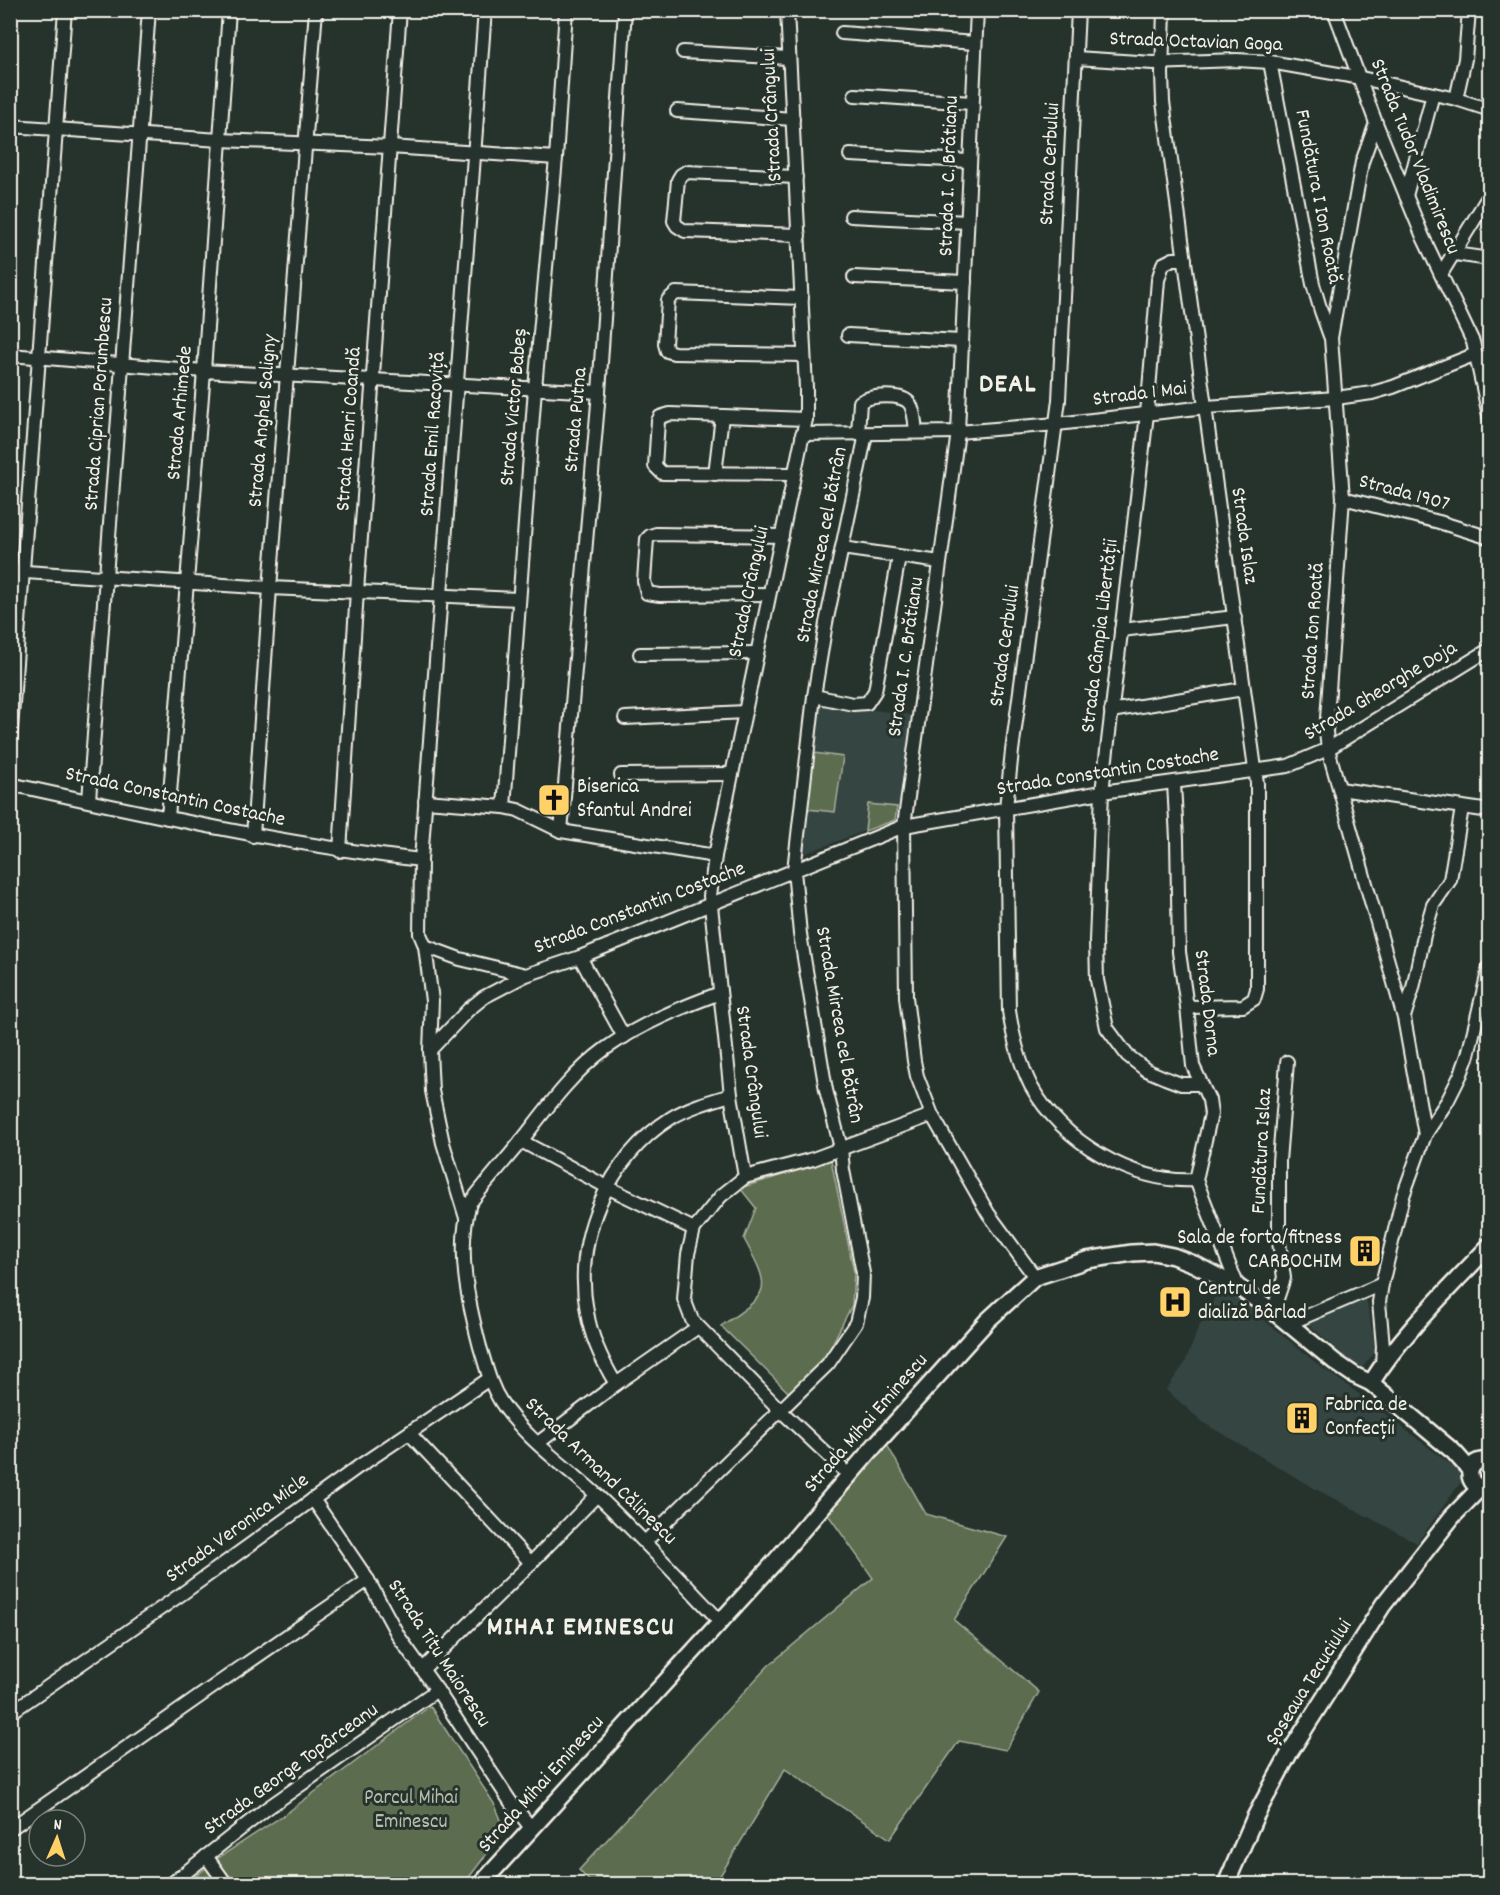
<svg xmlns="http://www.w3.org/2000/svg" width="1500" height="1895" font-family="Dekko,sans-serif">
<style>
.built{fill:#364443}
.green{fill:#5c6c4f;stroke:#a8ae9c;stroke-width:1.5}
.lines{fill:none;stroke-linecap:round;stroke-linejoin:round}
.minor-casing{stroke:#f4f1e8;stroke-width:16}
.major-casing{stroke:#f4f1e8;stroke-width:20}
.minor{stroke:#26332d;stroke-width:12}
.major{stroke:#26332d;stroke-width:15}
.labels{text-anchor:middle;dominant-baseline:central;stroke-width:6;stroke-linejoin:round;paint-order:stroke}
.street-label{font-size:21px;fill:#f4f1e8;stroke:#26332d}
.poi-label{font-size:21px;fill:#f4f1e8;stroke:#26332d;text-anchor:start}
.park-label{font-size:21px;fill:#b7bcab;stroke:#26332d}
.district-label{font-size:27px;font-weight:bold;letter-spacing:1.5px;fill:#f4f1e8;stroke:#26332d}
</style>
<rect width="100%" height="100%" fill="#26332d"/>
<filter id="ink" filterUnits="userSpaceOnUse"><feTurbulence type="fractalNoise" baseFrequency=".0167" numOctaves="2"/><feDisplacementMap in="SourceGraphic" scale="12" xChannelSelector="R" yChannelSelector="G"/><feConvolveMatrix kernelMatrix="1 2 1 2 8 2 1 2 1" color-interpolation-filters="sRGB"/></filter>
<g filter="url(#ink)">
<!-- built -->
<g class="built">
<path d="M 821,703 L 913,715 L 899,818 L 801,855 Z"/>
<path d="M 1218,1292 L 1230,1292 L 1321,1367 L 1362,1396 L 1459,1471 L 1461,1482 L 1417,1543 L 1314,1488 L 1204,1423 L 1166,1390 L 1185,1363 L 1198,1329 Z"/>
<path d="M 1366,1298 L 1376,1351 L 1360,1370 L 1307,1323 Z"/>
</g>
<!-- green -->
<g class="green">
<path d="M 814,753 L 843,757 L 835,812 L 807,809 Z"/>
<path d="M 868,804 L 897,807 L 895,820 L 865,831 Z"/>
<path d="M 831,1160 L 854,1272 L 852,1305 L 825,1358 L 789,1393 L 721,1326 C 770,1292 773,1292 744,1239 L 756,1208 L 740,1188 Z"/>
<path d="M 886,1443 L 926,1514 L 1007,1537 L 954,1620 L 1039,1692 L 1006,1750 L 959,1741 L 890,1839 L 785,1769 L 715,1884 L 592,1884 L 579,1870 L 768,1666 L 873,1578 L 824,1509 Z"/>
<path d="M 430,1706 L 495,1805 L 505,1830 L 464,1884 L 186,1884 L 218,1858 L 284,1815 Z"/>
</g>
<g class="lines">
<!-- minor casing -->
<g class="minor-casing">
<g id="minor">
<path d="M 977,10 L 958,432 L 904,826 L 906,997 L 914,1061 L 917,1076 L 932,1115 L 988,1213 L 1035,1277"/>
<path d="M 1078,10 L 1059,400 L 1012,751 L 1006,808 L 1009,1011 C 1013,1037 1019,1062 1031,1086 C 1061,1141 1133,1184 1196,1180"/>
<path d="M 1164,10 L 1162,74 L 1163,102 L 1257,783 L 1257,989 L 1254,999 L 1243,1006 L 1187,1007"/>
<path d="M 1334,10 L 1376,123 L 1423,237 L 1473,342 L 1490,420"/>
<path d="M 842,33 L 975,43"/>
<path d="M 683,52 L 788,58"/>
<path d="M 1076,58 L 1153,63 L 1237,60 L 1270,62 L 1361,78 L 1456,99 L 1490,110"/>
<path d="M 1270,62 L 1313,284 L 1321,311 L 1330,336"/>
<path d="M 855,95 L 972,103"/>
<path d="M 1456,99 L 1465,59 L 1469,10"/>
<path d="M 677,111 L 793,119"/>
<path d="M 1376,123 L 1362,162 L 1331,338 L 1343,498 L 1326,732 L 1328,749 L 1404,1018 L 1425,1135"/>
<path d="M 10,126 L 220,140 L 390,147 L 556,158"/>
<path d="M 850,155 L 969,161"/>
<path d="M 796,177 L 686,172 L 681,175 L 678,180 L 674,221 L 677,226 L 685,231 L 799,235"/>
<path d="M 1406,196 L 1433,94"/>
<path d="M 851,216 L 967,222"/>
<path d="M 1455,254 L 1490,259"/>
<path d="M 1185,259 L 1173,259 L 1163,264 L 1158,280 L 1147,414 L 1102,792 L 1096,941 L 1097,980 L 1107,1028 L 1127,1055 L 1146,1070 L 1165,1078 L 1181,1084 L 1201,1084"/>
<path d="M 1441,274 L 1490,194"/>
<path d="M 854,277 L 965,282"/>
<path d="M 802,298 L 676,293 L 668,300 L 665,344 L 667,351 L 674,353 L 804,355"/>
<path d="M 848,335 L 961,341"/>
<path d="M 10,355 L 204,371 L 599,392"/>
<path d="M 802,434 L 958,432 L 1057,424 L 1206,407 L 1336,398 L 1372,393 L 1393,387 L 1476,354"/>
<path d="M 858,434 L 860,402 C 870,395 903,393 910,404 C 915,412 915,424 916,432"/>
<path d="M 715,474 L 722,416"/>
<path d="M 794,474 L 662,473 L 655,466 L 658,421 L 660,417 L 670,414 L 806,419"/>
<path d="M 1343,498 L 1439,522 L 1490,538"/>
<path d="M 842,548 L 940,562"/>
<path d="M 10,571 L 270,588 L 519,599"/>
<path d="M 769,594 L 660,595 L 647,593 L 644,581 L 647,539 L 650,536 L 656,534 L 782,536"/>
<path d="M 1121,630 L 1235,617"/>
<path d="M 640,654 L 756,653"/>
<path d="M 814,696 L 853,704 L 867,703 L 875,691 L 899,557"/>
<path d="M 1111,711 L 1243,689"/>
<path d="M 625,718 L 745,712"/>
<path d="M 10,743 L 65,10"/>
<path d="M 621,775 L 732,774"/>
<path d="M 1174,783 L 1177,839 L 1179,952 L 1187,1007 L 1193,1066 L 1209,1100 L 1211,1114 L 1196,1180 L 1238,1287"/>
<path d="M 10,784 C 147,814 282,844 421,860 L 420,934 L 425,946 L 460,959 L 526,975 L 580,957 L 904,826 L 1102,792 L 1288,766 L 1328,749 L 1490,649"/>
<path d="M 1340,789 L 1490,811"/>
<path d="M 89,800 L 149,10"/>
<path d="M 425,801 L 504,807 L 518,810 L 561,831 L 715,856"/>
<path d="M 504,807 L 535,388 L 556,158 L 566,10"/>
<path d="M 168,818 L 204,371 L 229,10"/>
<path d="M 561,831 L 599,392 L 625,10"/>
<path d="M 253,836 L 270,588 L 316,10"/>
<path d="M 340,851 L 357,591 L 400,10"/>
<path d="M 421,860 L 485,10"/>
<path d="M 425,946 L 432,1001 L 430,1050 L 432,1091 L 443,1143 L 466,1218"/>
<path d="M 580,957 L 624,1037"/>
<path d="M 1404,1017 L 1413,988 L 1424,935 L 1433,905 L 1450,880 L 1462,808"/>
<path d="M 430,1050 L 468,1010 L 484,997 L 526,975"/>
<path d="M 521,1141 L 607,1187 L 694,1229"/>
<path d="M 745,1177 L 731,1095 L 710,896 L 715,856 L 806,419 L 806,388 L 787,10"/>
<path d="M 1273,1311 L 1284,1278 L 1279,1242 L 1279,1161 L 1287,1062"/>
<path d="M 1288,1324 L 1382,1284"/>
<path d="M 698,1327 L 616,1384 C 602,1361 591,1338 587,1312 C 573,1239 608,1158 671,1118 C 689,1107 711,1101 731,1095"/>
<path d="M 1382,1365 L 1383,1346 L 1379,1302 L 1382,1284 L 1403,1196 L 1425,1135 L 1448,1100 L 1461,1074 L 1468,1055 L 1490,964"/>
<path d="M 409,1433 L 531,1563"/>
<path d="M 538,1443 L 616,1384"/>
<path d="M 850,1476 L 780,1410 L 692,1320 L 684,1299 L 688,1254 L 694,1229 L 721,1196 L 745,1177 L 813,1159 L 932,1115"/>
<path d="M 313,1499 L 368,1580 L 399,1637 L 437,1690 L 510,1801 L 532,1829"/>
<path d="M 646,1541 L 828,1364 L 856,1323 L 862,1298 L 863,1273 L 843,1170 L 841,1148 L 826,1090 L 800,934 L 794,870 L 814,696 L 826,623 L 866,434"/>
<path d="M 720,1621 C 680,1579 641,1537 599,1497 C 566,1466 526,1440 501,1402 C 490,1385 486,1366 480,1347 C 468,1301 456,1250 470,1203 C 487,1181 505,1161 522,1140 C 547,1108 572,1073 605,1049 C 640,1024 680,1008 720,993"/>
<path d="M 423,1669 L 531,1563 L 597,1495"/>
<path d="M 10,1713 L 183,1593 L 358,1467 L 489,1379"/>
<path d="M 10,1829 L 240,1668 L 368,1580"/>
<path d="M 206,1856 L 226,1884"/>
<path d="M 171,1884 L 266,1809 L 437,1690"/>
</g>
</g>
<!-- major casing -->
<g class="major-casing">
<g id="major">
<path d="M 1371,1383 C 1403,1332 1449,1289 1490,1245"/>
<path d="M 1490,1461 C 1472,1457 1463,1474 1476,1486 L 1490,1487"/>
<path d="M 481,1884 L 773,1564 L 877,1443 L 987,1321 L 1035,1277 L 1087,1260 L 1132,1253 L 1153,1252 L 1173,1256 L 1194,1264 L 1238,1287 L 1273,1311 L 1335,1362 L 1354,1375 L 1371,1383 L 1454,1452 L 1470,1470"/>
<path d="M 1226,1884 L 1255,1817 L 1290,1752 L 1383,1605 L 1452,1517 L 1480,1488"/>
</g>
</g>
<!-- minor -->
<use href="#minor" class="minor"/>
<!-- major -->
<use href="#major" class="major"/>
</g>
</g>
<!-- icons -->
<defs>
<g id="church-square" transform="scale(1.725)"><rect x="-9" y="-9" width="18" height="18" rx="4" fill="#ffd166" stroke="#26332d"/><path d="M-1.2-6h2.4v3.5h3.3v2.4h-3.3V6h-2.4V-.1h-3.3v-2.4h3.3Z" fill="#111"/></g>
<g id="building-square" transform="scale(1.725)"><rect x="-9" y="-9" width="18" height="18" rx="4" fill="#ffd166" stroke="#26332d"/><path d="M-4-6H4V6H1V3H-1V6H-4ZM-2.5-4.3h1.7v1.8h-1.7ZM.8-4.3h1.7v1.8H.8ZM-2.5-1h1.7V.8h-1.7ZM.8-1h1.7V.8H.8Z" fill="#111"/></g>
<g id="hospital-square" transform="scale(1.725)"><rect x="-9" y="-9" width="18" height="18" rx="4" fill="#ffd166" stroke="#26332d"/><path d="M-5-5h3v3.5h4V-5h3V5h-3V1.5h-4V5h-3Z" fill="#111"/></g>
</defs>
<g fill-rule="evenodd">
<use href="#church-square" x="554" y="800"/>
<use href="#building-square" x="1365" y="1251"/>
<use href="#hospital-square" x="1175" y="1302"/>
<use href="#building-square" x="1302" y="1418"/>
</g>
<g class="labels">
<!-- street labels -->
<g class="street-label">
<text transform="translate(1196 43) rotate(2)">Strada Octavian Goga</text>
<text transform="translate(773 115) rotate(-93)">Strada Crângului</text>
<text transform="translate(1414 157) rotate(68)">Strada Tudor Vladimirescu</text>
<text transform="translate(1051 164) rotate(-87)">Strada Cerbului</text>
<text transform="translate(950 176) rotate(-88)">Strada I. C. Brătianu</text>
<text transform="translate(1317 197) rotate(79)">Fundătura I Ion Roată</text>
<text transform="translate(1140 395) rotate(-7)">Strada 1 Mai</text>
<text transform="translate(100 404) rotate(-86)">Strada Ciprian Porumbescu</text>
<text transform="translate(515 407) rotate(-85)">Strada Victor Babeș</text>
<text transform="translate(181 413) rotate(-85)">Strada Arhimede</text>
<text transform="translate(577 420) rotate(-85)">Strada Putna</text>
<text transform="translate(264 421) rotate(-85)">Strada Anghel Saligny</text>
<text transform="translate(350 429) rotate(-86)">Strada Henri Coandă</text>
<text transform="translate(434 434) rotate(-86)">Strada Emil Racoviță</text>
<text transform="translate(1404 494) rotate(15)">Strada 1907</text>
<text transform="translate(1243 536) rotate(82)">Strada Islaz</text>
<text transform="translate(823 545) rotate(-79)">Strada Mircea cel Bătrân</text>
<text transform="translate(750 592) rotate(-78)">Strada Crângului</text>
<text transform="translate(1314 631) rotate(-86)">Strada Ion Roată</text>
<text transform="translate(1101 636) rotate(-83)">Strada Câmpia Libertății</text>
<text transform="translate(1006 646) rotate(-82)">Strada Cerbului</text>
<text transform="translate(907 657) rotate(-82)">Strada I. C. Brătianu</text>
<text transform="translate(1381 692) rotate(-31)">Strada Gheorghe Doja</text>
<text transform="translate(1108 773) rotate(-9)">Strada Constantin Costache</text>
<text transform="translate(175 798) rotate(12)">Strada Constantin Costache</text>
<text transform="translate(640 909) rotate(-21)">Strada Constantin Costache</text>
<text transform="translate(1206 1003) rotate(83)">Strada Dorna</text>
<text transform="translate(838 1025) rotate(80)">Strada Mircea cel Bătrân</text>
<text transform="translate(750 1072) rotate(82)">Strada Crângului</text>
<text transform="translate(1263 1151) rotate(-87)">Fundătura Islaz</text>
<text transform="translate(867 1424) rotate(-49)">Strada Mihai Eminescu</text>
<text transform="translate(600 1472) rotate(44)">Strada Armand Călinescu</text>
<text transform="translate(238 1529) rotate(-36)">Strada Veronica Micle</text>
<text transform="translate(438 1654) rotate(57)">Strada Titu Maiorescu</text>
<text transform="translate(1310 1683) rotate(-58)">Șoseaua Tecuciului</text>
<text transform="translate(292 1770) rotate(-36)">Strada George Topârceanu</text>
<text transform="translate(542 1785) rotate(-48)">Strada Mihai Eminescu</text>
</g>
<!-- poi labels -->
<g class="poi-label">
<text x="577" y="788">Biserica<tspan x="577" dy="24">Sfantul Andrei</tspan></text>
<text x="1342" y="1239" text-anchor="end">Sala de forta/fitness<tspan x="1342" dy="24">CARBOCHIM</tspan></text>
<text x="1198" y="1290">Centrul de<tspan x="1198" dy="24">dializă Bârlad</tspan></text>
<text x="1325" y="1406">Fabrica de<tspan x="1325" dy="24">Confecții</tspan></text>
</g>
<!-- park labels -->
<g class="park-label">
<text x="411" y="1799">Parcul Mihai<tspan x="411" dy="24">Eminescu</tspan></text>
</g>
<!-- district labels -->
<g class="district-label">
<text x="1008" y="385">DEAL</text>
<text x="581" y="1628">MIHAI EMINESCU</text>
</g>
</g>
<!-- margin -->
<rect width="1500" height="1895" fill="none" stroke="#26332d" stroke-width="36"/>
<rect x="18" y="18" width="1464" height="1859" fill="none" stroke="#f4f1e8" stroke-width="2" filter="url(#ink)"/>
<!-- north arrow -->
<g transform="translate(57 1838) rotate(3)"><circle r="28" fill="#26332d" stroke="#787f78" stroke-width="1.5"/>
<path d="M0-4.5L10 22L0 15L-10 22Z" fill="#ffd166"/>
<text y="-9" font-size="16" font-weight="bold" text-anchor="middle" fill="#f4f1e8">N</text>
</g>
</svg>
